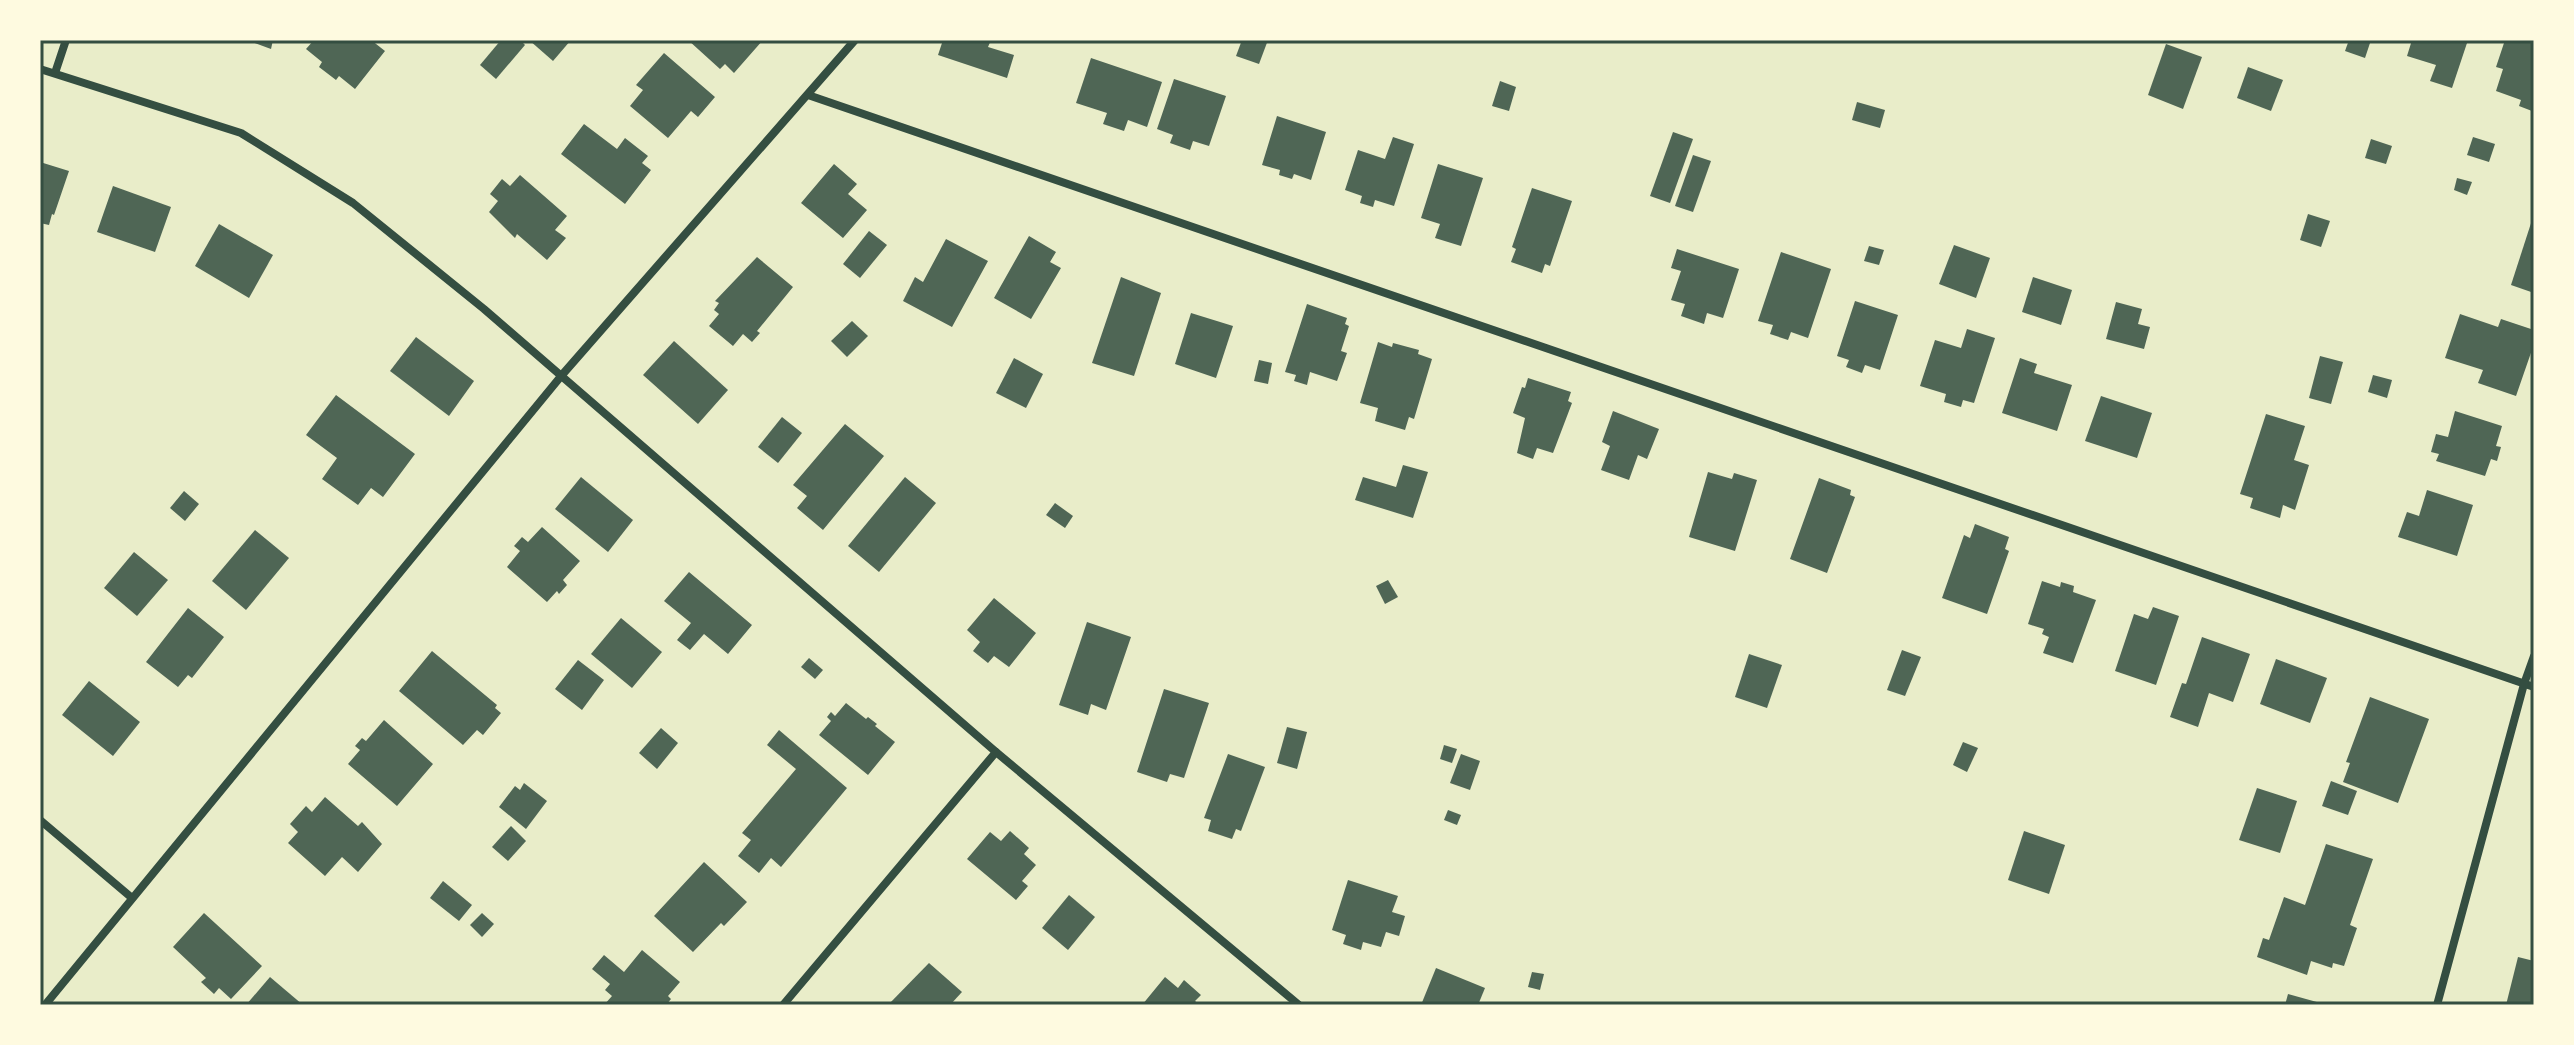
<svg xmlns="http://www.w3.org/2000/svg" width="2574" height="1045" font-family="'Open Sans',sans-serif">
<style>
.building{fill:#4f6655}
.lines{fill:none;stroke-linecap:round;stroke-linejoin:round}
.minor{stroke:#344e41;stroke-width:8}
.neatline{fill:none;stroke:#344e41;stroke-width:3}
</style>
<rect width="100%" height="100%" fill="#e9edc9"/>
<!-- building -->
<g class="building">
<path d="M 247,40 L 273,40 L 271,49 Z"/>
<path d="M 314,40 L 371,40 L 385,51 L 355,89 L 339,76 L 336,80 L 319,67 L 322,62 L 306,49 Z"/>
<path d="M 501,40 L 520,40 L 525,45 L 496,79 L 480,65 Z"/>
<path d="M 529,40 L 571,40 L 553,61 Z"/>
<path d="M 688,40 L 763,40 L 734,73 L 725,64 L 720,69 Z"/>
<path d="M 943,40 L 991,40 L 988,47 L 1014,55 L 1007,78 L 938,55 Z"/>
<path d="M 1242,40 L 1268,40 L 1259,64 L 1236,56 Z"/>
<path d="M 2349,40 L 2371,40 L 2365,58 L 2345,51 Z"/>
<path d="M 2412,40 L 2468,40 L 2452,88 L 2430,81 L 2436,65 L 2407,56 Z"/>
<path d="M 2505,40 L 2534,41 L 2534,103 L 2532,111 L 2519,106 L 2521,100 L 2496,91 L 2503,69 L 2496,67 Z"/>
<path d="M 2166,44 L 2202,57 L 2183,109 L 2148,95 Z"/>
<path d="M 664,53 L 715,97 L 698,117 L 691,111 L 668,138 L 630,106 L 643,90 L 636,85 Z"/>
<path d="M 1091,58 L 1162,82 L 1147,127 L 1128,120 L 1124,131 L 1103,124 L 1107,113 L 1076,103 Z"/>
<path d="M 2248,67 L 2283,80 L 2271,111 L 2237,98 Z"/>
<path d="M 1174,79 L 1226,96 L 1209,146 L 1193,141 L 1190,150 L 1170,143 L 1173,135 L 1157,129 Z"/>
<path d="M 1500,81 L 1516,87 L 1509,111 L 1492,106 Z"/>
<path d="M 1857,102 L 1885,110 L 1880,128 L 1852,120 Z"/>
<path d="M 1277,116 L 1326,132 L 1311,180 L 1294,174 L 1292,179 L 1279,175 L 1280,170 L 1262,165 Z"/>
<path d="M 584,124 L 617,149 L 625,138 L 648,156 L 642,163 L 651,170 L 625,204 L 561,154 Z"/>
<path d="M 1673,132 L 1693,139 L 1670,203 L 1650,196 Z"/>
<path d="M 1393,137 L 1414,144 L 1394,206 L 1375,200 L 1373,207 L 1360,203 L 1362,196 L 1345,190 L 1358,150 L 1385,159 Z"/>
<path d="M 2473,137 L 2495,144 L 2489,162 L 2467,155 Z"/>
<path d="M 2371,139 L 2392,146 L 2386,164 L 2365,158 Z"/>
<path d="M 1693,155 L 1711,161 L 1693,212 L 1675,206 Z"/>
<path d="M 40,162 L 69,171 L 54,215 L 52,214 L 49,225 L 40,223 Z"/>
<path d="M 834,164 L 857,184 L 848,194 L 867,210 L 843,238 L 801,203 Z"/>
<path d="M 1438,164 L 1483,178 L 1461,246 L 1435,238 L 1440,224 L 1421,218 Z"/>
<path d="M 520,175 L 567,216 L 555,230 L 566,238 L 547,260 L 517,234 L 515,238 L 489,212 L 498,201 L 490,194 L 502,179 L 510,186 Z"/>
<path d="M 2457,178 L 2472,182 L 2467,195 L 2454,190 Z"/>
<path d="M 113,186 L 171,207 L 155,252 L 97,232 Z"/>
<path d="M 1532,188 L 1572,201 L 1550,266 L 1545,264 L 1542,273 L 1511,262 L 1516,249 L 1512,247 Z"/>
<path d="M 2308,214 L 2330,221 L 2321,247 L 2300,240 Z"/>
<path d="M 2533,217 L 2534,217 L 2534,293 L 2511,285 Z"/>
<path d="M 219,224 L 273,255 L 249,298 L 195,266 Z"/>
<path d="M 869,231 L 887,245 L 860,278 L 843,264 Z"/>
<path d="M 1029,236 L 1056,252 L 1050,262 L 1061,268 L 1031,319 L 994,298 Z"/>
<path d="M 946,239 L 988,261 L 952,327 L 903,301 L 915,277 L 923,282 Z"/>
<path d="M 1954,245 L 1990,258 L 1976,298 L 1939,284 Z"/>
<path d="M 1869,246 L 1884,250 L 1879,265 L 1864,261 Z"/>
<path d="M 1677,249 L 1739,269 L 1723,318 L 1707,313 L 1704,324 L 1681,316 L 1685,304 L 1671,300 L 1681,271 L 1671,268 Z"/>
<path d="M 1781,252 L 1831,269 L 1808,338 L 1791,332 L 1788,340 L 1770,334 L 1773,325 L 1758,321 Z"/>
<path d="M 757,257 L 793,287 L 757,331 L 760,333 L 752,342 L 743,334 L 733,346 L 709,326 L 719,314 L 714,310 L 719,303 L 715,301 Z"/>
<path d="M 1121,277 L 1161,293 L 1134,376 L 1092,363 Z"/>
<path d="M 2033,277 L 2072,290 L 2061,325 L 2022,312 Z"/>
<path d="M 1855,301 L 1898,315 L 1880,370 L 1865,365 L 1862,373 L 1846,367 L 1849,360 L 1837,356 Z"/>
<path d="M 2116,302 L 2142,309 L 2138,324 L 2150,327 L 2144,349 L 2106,339 Z"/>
<path d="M 1307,304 L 1347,318 L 1345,324 L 1349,326 L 1341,351 L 1347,353 L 1337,381 L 1310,372 L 1307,385 L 1294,381 L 1296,375 L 1285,372 Z"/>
<path d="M 1191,313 L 1233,326 L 1216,378 L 1175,364 Z"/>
<path d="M 2460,314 L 2498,327 L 2501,319 L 2534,330 L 2534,344 L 2516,396 L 2478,383 L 2483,370 L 2445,358 Z"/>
<path d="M 852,321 L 868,336 L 847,357 L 831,341 Z"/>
<path d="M 1967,329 L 1995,338 L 1974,403 L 1963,400 L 1961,407 L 1944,402 L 1946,394 L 1920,386 L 1935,340 L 1961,348 Z"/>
<path d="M 416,337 L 474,381 L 449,416 L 390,371 Z"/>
<path d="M 674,341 L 728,390 L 698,424 L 643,375 Z"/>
<path d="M 1378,342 L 1392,347 L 1393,343 L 1419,350 L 1418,354 L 1432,359 L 1414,419 L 1409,417 L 1405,430 L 1375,421 L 1378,408 L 1360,403 Z"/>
<path d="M 2320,356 L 2343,362 L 2331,404 L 2309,398 Z"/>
<path d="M 1014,358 L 1043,374 L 1026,408 L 996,393 Z"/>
<path d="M 2020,358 L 2037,364 L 2034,373 L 2072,385 L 2057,431 L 2002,413 Z"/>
<path d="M 1259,360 L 1272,363 L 1268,384 L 1254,381 Z"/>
<path d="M 2373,375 L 2392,380 L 2387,398 L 2368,392 Z"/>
<path d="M 1528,378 L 1571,392 L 1568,401 L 1572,403 L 1553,453 L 1537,448 L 1533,459 L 1517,453 L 1525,418 L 1513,413 L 1522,387 L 1525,388 Z"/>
<path d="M 336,395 L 415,454 L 383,497 L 371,488 L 358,505 L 322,479 L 337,458 L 306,435 Z"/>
<path d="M 2101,396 L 2152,413 L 2137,458 L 2085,441 Z"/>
<path d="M 1613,411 L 1659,429 L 1647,459 L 1638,455 L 1629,480 L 1601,470 L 1610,446 L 1602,442 Z"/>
<path d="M 2455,411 L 2502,426 L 2496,446 L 2501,447 L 2497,461 L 2491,459 L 2485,476 L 2436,461 L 2439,454 L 2431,452 L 2436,434 L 2448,437 Z"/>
<path d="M 2266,414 L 2305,426 L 2294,460 L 2309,465 L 2295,510 L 2283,505 L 2280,518 L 2250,508 L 2253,498 L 2240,494 Z"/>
<path d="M 782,417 L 802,433 L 778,463 L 758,447 Z"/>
<path d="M 845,424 L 884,456 L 823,530 L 797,508 L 807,496 L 793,485 Z"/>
<path d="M 1403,465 L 1428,472 L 1413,518 L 1355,500 L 1363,477 L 1396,487 Z"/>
<path d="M 1708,472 L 1732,479 L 1734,473 L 1757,480 L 1735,551 L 1689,537 Z"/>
<path d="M 581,477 L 633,520 L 608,552 L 555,509 Z"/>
<path d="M 905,477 L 936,503 L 879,572 L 848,546 Z"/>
<path d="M 1819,478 L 1851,490 L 1850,495 L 1855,497 L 1827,573 L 1790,559 Z"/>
<path d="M 2427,490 L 2473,505 L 2457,556 L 2398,537 L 2407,512 L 2419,516 Z"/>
<path d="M 184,491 L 199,504 L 185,521 L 170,508 Z"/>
<path d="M 1055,503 L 1073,516 L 1065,528 L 1046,515 Z"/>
<path d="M 1975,524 L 2009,537 L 2005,549 L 2009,551 L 1987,614 L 1942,598 L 1964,535 L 1970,538 Z"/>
<path d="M 542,527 L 580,561 L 563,580 L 567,585 L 559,594 L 557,591 L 547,602 L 507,567 L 520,551 L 514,546 L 522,537 L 528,542 Z"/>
<path d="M 255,530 L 289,558 L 246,610 L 212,581 Z"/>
<path d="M 134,552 L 168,580 L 137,616 L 104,588 Z"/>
<path d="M 689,572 L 752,625 L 728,654 L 704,634 L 690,650 L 677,640 L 691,623 L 664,601 Z"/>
<path d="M 1388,580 L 1398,597 L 1385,604 L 1376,586 Z"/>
<path d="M 2042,581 L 2060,587 L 2061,582 L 2074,586 L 2073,592 L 2096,600 L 2073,663 L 2043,653 L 2049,637 L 2042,634 L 2044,629 L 2028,624 Z"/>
<path d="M 994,598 L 1036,633 L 1009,667 L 994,656 L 988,663 L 973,651 L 980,642 L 967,630 Z"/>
<path d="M 2153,607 L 2179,616 L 2156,685 L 2115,671 L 2134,614 L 2148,619 Z"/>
<path d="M 188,608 L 224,637 L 192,678 L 188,675 L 178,687 L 146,662 Z"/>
<path d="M 621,618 L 662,652 L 632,688 L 591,654 Z"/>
<path d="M 1087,622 L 1131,637 L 1106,710 L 1091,704 L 1088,715 L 1059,705 Z"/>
<path d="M 2202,637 L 2250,654 L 2233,702 L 2209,693 L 2198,727 L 2170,717 L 2182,683 L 2186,684 Z"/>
<path d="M 1902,650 L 1921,657 L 1905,696 L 1887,690 Z"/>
<path d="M 432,651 L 497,705 L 495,708 L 501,713 L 483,735 L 477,730 L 463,745 L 399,691 Z"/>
<path d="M 1749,654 L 1782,665 L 1767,708 L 1735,697 Z"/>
<path d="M 809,658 L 823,670 L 815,679 L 801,667 Z"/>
<path d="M 2276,659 L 2327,678 L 2310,723 L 2260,704 Z"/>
<path d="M 578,660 L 604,680 L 582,710 L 555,689 Z"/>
<path d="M 89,681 L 140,722 L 113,756 L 62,715 Z"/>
<path d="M 1164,689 L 1209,703 L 1184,778 L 1170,774 L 1167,782 L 1137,772 Z"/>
<path d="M 2370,697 L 2429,719 L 2398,803 L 2343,782 L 2350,763 L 2346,762 Z"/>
<path d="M 846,703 L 866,719 L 868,717 L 877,724 L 875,726 L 895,742 L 868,775 L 819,735 L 831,721 L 827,717 L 831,712 L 835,716 Z"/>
<path d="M 384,720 L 433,764 L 397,806 L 348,764 L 360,750 L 355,746 L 362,738 L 366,741 Z"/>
<path d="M 1287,727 L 1307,732 L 1297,769 L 1277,763 Z"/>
<path d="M 661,728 L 678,743 L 657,769 L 639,753 Z"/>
<path d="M 779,730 L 847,788 L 781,867 L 771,858 L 759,873 L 738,856 L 751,840 L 742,833 L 796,769 L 767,745 Z"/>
<path d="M 1963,742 L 1978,748 L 1967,772 L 1953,765 Z"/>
<path d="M 1444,745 L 1457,749 L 1452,763 L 1440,759 Z"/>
<path d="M 1228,754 L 1265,767 L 1241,831 L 1236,829 L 1232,839 L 1208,831 L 1211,820 L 1204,818 Z"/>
<path d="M 1461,754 L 1480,761 L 1470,790 L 1450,783 Z"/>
<path d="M 2331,781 L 2357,791 L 2348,815 L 2322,806 Z"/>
<path d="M 524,783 L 547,801 L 526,829 L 499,807 L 515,786 L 520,790 Z"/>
<path d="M 2257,788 L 2297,801 L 2280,853 L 2239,840 Z"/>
<path d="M 325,797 L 358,826 L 362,822 L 382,844 L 358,872 L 342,857 L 325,876 L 288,843 L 298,832 L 290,824 L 306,806 L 312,812 Z"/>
<path d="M 1448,810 L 1461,815 L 1457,825 L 1444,820 Z"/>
<path d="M 511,826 L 526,841 L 508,861 L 492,847 Z"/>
<path d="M 1010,831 L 1029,848 L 1024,854 L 1036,865 L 1022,881 L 1028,886 L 1016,900 L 967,859 L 990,832 L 1001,841 Z"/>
<path d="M 2024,831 L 2065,845 L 2049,894 L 2008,880 Z"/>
<path d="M 2326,844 L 2373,859 L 2350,925 L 2357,928 L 2344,966 L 2333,963 L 2332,968 L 2311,961 L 2307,975 L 2257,957 L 2263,938 L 2269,940 L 2284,897 L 2305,905 Z"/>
<path d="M 704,862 L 747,902 L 724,926 L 721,923 L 693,952 L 654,916 Z"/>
<path d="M 1348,880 L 1398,896 L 1392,912 L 1405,916 L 1399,936 L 1386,932 L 1381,947 L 1363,942 L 1361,950 L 1343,944 L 1346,935 L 1332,930 Z"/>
<path d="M 443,881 L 472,905 L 459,921 L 430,898 Z"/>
<path d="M 1069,895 L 1095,917 L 1068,950 L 1042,928 Z"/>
<path d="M 204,913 L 262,966 L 231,999 L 219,988 L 214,994 L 201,982 L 206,978 L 173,947 Z"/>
<path d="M 482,913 L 494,924 L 482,937 L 470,925 Z"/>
<path d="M 642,950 L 680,982 L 668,996 L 671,999 L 666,1005 L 604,1005 L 612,996 L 605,990 L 610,984 L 592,969 L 604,955 L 624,972 Z"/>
<path d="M 2518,957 L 2534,961 L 2534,1005 L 2506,1005 Z"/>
<path d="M 929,963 L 962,992 L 950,1005 L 888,1005 Z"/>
<path d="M 1436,968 L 1485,988 L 1478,1005 L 1421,1005 Z"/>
<path d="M 1532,972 L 1544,974 L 1540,990 L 1528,987 Z"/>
<path d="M 270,977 L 303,1005 L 246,1005 Z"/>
<path d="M 1165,977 L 1178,988 L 1184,980 L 1201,995 L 1195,1001 L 1200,1005 L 1142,1005 Z"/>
<path d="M 2288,994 L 2324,1004 L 2324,1005 L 2285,1005 Z"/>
</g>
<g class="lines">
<!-- minor -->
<g class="minor">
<path d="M 40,69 L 241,133 L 353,203 L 484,309 L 996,752 L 1299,1005"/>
<path d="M 55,73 L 66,40"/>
<path d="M 808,95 L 2534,687"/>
<path d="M 40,820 L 132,898"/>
<path d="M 45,1005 L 562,375 L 855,40"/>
<path d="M 783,1005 L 996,752"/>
<path d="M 2437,1005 L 2524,684 L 2534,656"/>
</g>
</g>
<!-- border -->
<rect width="2574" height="1045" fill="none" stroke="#fefae0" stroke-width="84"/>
<rect x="42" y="42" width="2490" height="961" class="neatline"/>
</svg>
